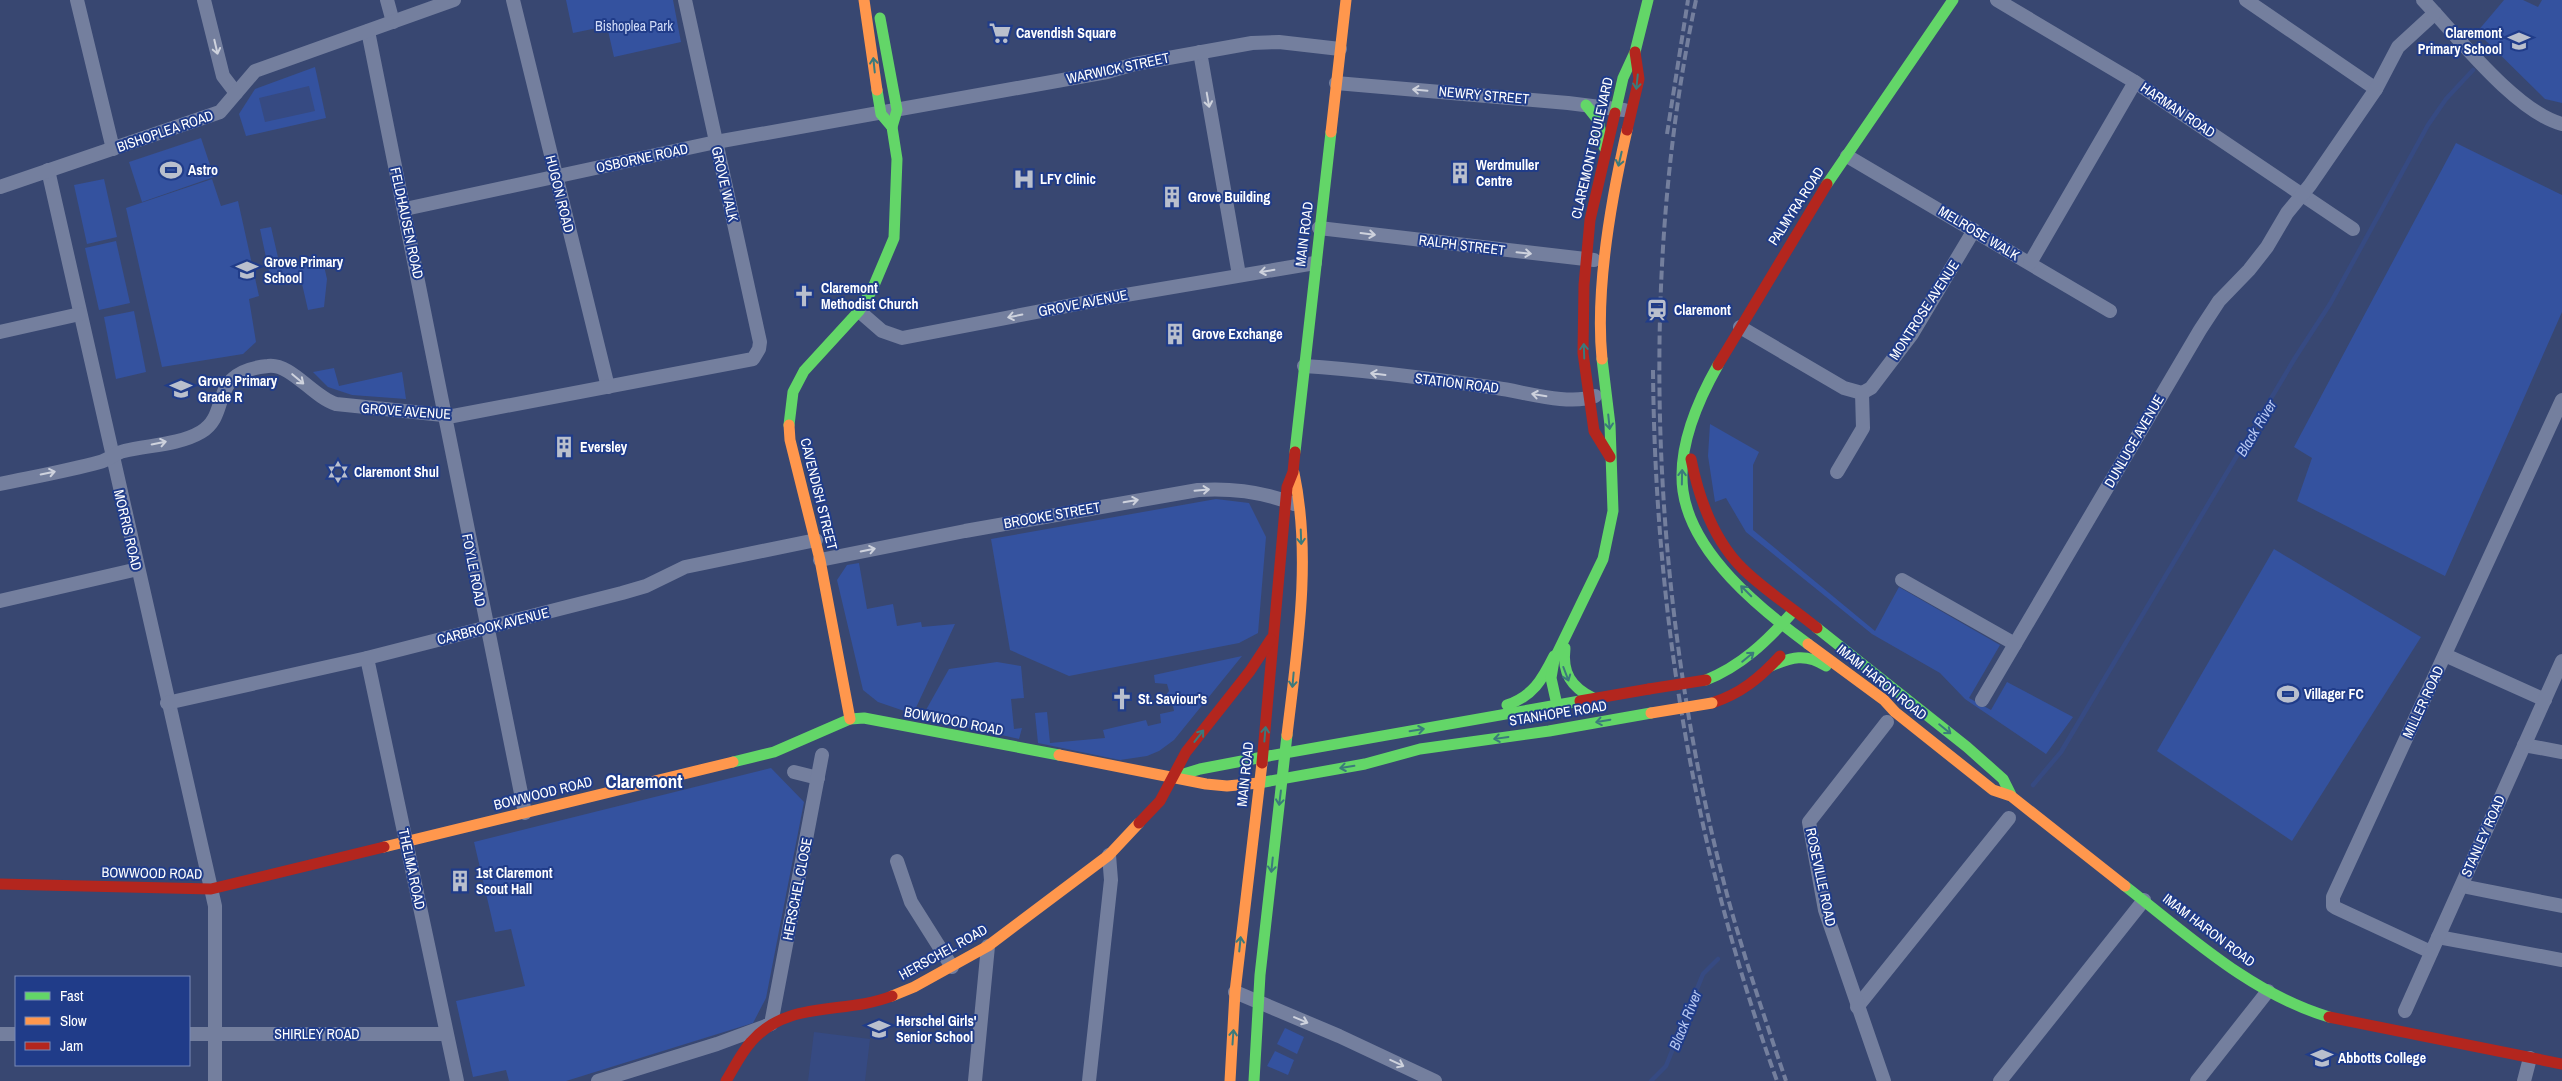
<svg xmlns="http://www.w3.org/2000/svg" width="2562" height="1081" font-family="'Archivo Narrow',sans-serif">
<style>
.green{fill:#34529f}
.water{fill:#364a82}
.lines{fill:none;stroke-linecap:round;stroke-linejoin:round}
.stream{stroke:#364a82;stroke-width:4.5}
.street{stroke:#747f9e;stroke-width:14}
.fast{stroke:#63d668;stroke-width:11}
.slow{stroke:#ff974d;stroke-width:11}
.jam{stroke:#b3261e;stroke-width:11}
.rail{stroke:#747f9d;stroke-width:4;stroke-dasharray:9 4;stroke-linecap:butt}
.slow-bridge{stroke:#ff974d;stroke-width:11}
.jam-bridge{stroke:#b3261e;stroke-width:11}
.oneway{stroke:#ced2dd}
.oneway2{stroke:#3b7a7c}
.labels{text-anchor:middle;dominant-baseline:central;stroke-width:4;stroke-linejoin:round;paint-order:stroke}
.park-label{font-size:14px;fill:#d0dbf8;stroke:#203c89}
.poi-label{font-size:14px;font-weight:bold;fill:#fff;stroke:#203c89;text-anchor:start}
.street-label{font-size:14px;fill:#fff;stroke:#203c89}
.water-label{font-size:15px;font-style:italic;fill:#b6c7f2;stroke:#203c89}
.district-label{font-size:19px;font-weight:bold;fill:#fff;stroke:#203c89}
</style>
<rect width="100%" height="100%" fill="#384771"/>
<!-- green -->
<g class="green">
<path d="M 566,0 L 673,0 L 681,42 L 614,57 L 607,26 L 573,33 Z"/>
<path d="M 2504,0 L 2523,0 L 2538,7 L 2542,0 L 2562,0 L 2562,103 L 2545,99 L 2477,32 Z"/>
<path d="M 315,67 L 326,118 L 246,136 L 239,114 L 255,89 Z"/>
<path d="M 201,138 L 214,177 L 142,202 L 129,162 Z"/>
<path d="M 2456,143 L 2562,195 L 2562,312 L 2445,576 L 2297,501 L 2312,458 L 2294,447 Z"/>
<path d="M 104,179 L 117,237 L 87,244 L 74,185 Z"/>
<path d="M 212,179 L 221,206 L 238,201 L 259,296 L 249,299 L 256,342 L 243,354 L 162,367 L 126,208 Z"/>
<path d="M 271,227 L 280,266 L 322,257 L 327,279 L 324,307 L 308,310 L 300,275 L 271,281 L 260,229 Z"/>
<path d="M 116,241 L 130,303 L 99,310 L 85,248 Z"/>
<path d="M 134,311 L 146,372 L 116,379 L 104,317 Z"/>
<path d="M 334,368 L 339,386 L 402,372 L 406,399 L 352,395 L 328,387 L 313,372 Z"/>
<path d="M 1710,424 L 1759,452 L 1753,465 L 1753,530 L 1875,631 L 1899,587 L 2000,645 L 1969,698 L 1991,710 L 2007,682 L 2073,717 L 2046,754 L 1965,699 L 1940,673 L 1872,634 L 1746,532 L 1726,498 L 1715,502 L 1708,456 Z"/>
<path d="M 1216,499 L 1249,503 L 1266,537 L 1258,633 L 1239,643 L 1069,676 L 1010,650 L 991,539 Z"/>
<path d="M 2274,549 L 2421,637 L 2292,841 L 2157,751 Z"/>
<path d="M 859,563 L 867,609 L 893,604 L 897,626 L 921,622 L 922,627 L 955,624 L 913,714 L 878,702 L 863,690 L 837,580 L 847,565 Z"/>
<path d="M 1242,656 L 1174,740 L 1159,751 L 1147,756 L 1120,760 L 1038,743 L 1035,713 L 1047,712 L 1050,743 L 1105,738 L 1103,730 L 1146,720 L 1148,726 L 1161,723 L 1160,714 L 1174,711 L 1172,701 L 1166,703 L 1165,696 L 1169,691 L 1167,684 L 1155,683 L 1154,675 Z"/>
<path d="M 997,662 L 1021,666 L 1024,698 L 1011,699 L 1014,729 L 1022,728 L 1019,739 L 922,717 L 949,669 Z"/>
<path d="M 771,768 L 804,802 L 766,998 L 753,1023 L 566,1081 L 509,1081 L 506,1070 L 473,1077 L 456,1001 L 525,986 L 511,929 L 495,932 L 474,842 Z"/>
<path d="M 1285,1028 L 1304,1037 L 1297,1054 L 1277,1044 Z"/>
<path d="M 1275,1051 L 1294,1060 L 1288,1075 L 1267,1066 Z"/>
</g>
<!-- water -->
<g class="water">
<path d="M 309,86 L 315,111 L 265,122 L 259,98 Z"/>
<path d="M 814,1032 L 870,1039 L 865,1081 L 808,1081 Z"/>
</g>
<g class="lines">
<!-- stream -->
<g class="stream">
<path d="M 2033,785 L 2061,752 L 2295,358 L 2330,304 L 2428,125 L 2446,99 L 2473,70"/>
<path d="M 1651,1081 L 1666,1066 L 1703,974 L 1718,959"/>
</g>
<!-- street -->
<g class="street">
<path d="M 77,0 L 113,149"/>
<path d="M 204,0 L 223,76 L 236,93"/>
<path d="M 387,0 L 393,22"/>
<path d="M 513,0 L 608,387"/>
<path d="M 1997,0 L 2135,82 L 2353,229"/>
<path d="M 2246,0 L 2376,89"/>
<path d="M 2423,0 C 2457,36 2516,112 2562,124"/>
<path d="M 368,31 C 421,292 471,552 525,813"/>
<path d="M 1200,52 L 1239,275"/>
<path d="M 1336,83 L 1568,103 L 1624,110"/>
<path d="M 1847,156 L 2110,311"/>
<path d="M 48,170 L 215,906 L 215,1081"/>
<path d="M 0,187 L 220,112 L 255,71 L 454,0"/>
<path d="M 405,209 L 716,142 L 1107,72 L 1135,64 L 1252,43 L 1279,42 L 1340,49"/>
<path d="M 1319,228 L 1594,260"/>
<path d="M 2030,263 L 2135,82"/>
<path d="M 859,311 L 882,331 L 902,338 L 1114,297 L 1315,263"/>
<path d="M 1740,327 L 1844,388 L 1862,393 L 1871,388 L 1912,334 L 1974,230"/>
<path d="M 0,332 L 80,314"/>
<path d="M 1304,366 C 1368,370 1434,379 1497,388 C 1525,392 1570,406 1595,396"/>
<path d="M 1837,472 L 1863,428 L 1862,393"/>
<path d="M 0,484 C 33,477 67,471 100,462 C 108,460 115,453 124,451 C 148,445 179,445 201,432 C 232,414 206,372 268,366 C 291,363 313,397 336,404 L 453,416 L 753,359 L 759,349 L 760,342 L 685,0"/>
<path d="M 820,560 L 965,531 L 1198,490 C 1229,488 1264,492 1294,504"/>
<path d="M 1902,580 L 2015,644"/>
<path d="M 0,601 L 138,569"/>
<path d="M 2445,655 L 2545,700"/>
<path d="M 367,658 L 457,1081"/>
<path d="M 1982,700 L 2200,330 L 2219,301 L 2249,270 L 2267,247 L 2287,213 L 2310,185 L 2376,89 L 2398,47 L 2435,13"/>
<path d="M 167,703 L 367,658 L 622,593 L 646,586 L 685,567 L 816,540"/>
<path d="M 2524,745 L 2562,752"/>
<path d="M 794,772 L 818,778"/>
<path d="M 897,861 L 911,902 L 952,967"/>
<path d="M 2462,886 L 2562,906"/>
<path d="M 2438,937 L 2562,960"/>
<path d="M 2431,952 L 2336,908 L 2333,906 L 2333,897 L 2562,400"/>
<path d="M 1235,992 L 1339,1036 L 1435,1081"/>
<path d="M 1857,1007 L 2009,818"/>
<path d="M 2405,1011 L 2562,661"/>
<path d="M 0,1034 L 16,1034"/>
<path d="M 189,1034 L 446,1034"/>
<path d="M 598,1081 L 717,1044 L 771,1024 L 822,755"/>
<path d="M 975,1081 L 988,946"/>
<path d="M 1089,1081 L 1111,880 L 1109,855"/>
<path d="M 1884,1081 L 1825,910 L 1809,822 L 1887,722"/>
<path d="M 2000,1081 L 2144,900"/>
<path d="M 2197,1081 L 2268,991"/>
<path d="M 2524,1081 L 2530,1058"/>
</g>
<!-- fast -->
<g class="fast">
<path d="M 880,18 L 897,110 L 892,127"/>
<path d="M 1586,105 L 1598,120 L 1604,147"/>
<path d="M 1615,113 L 1623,78 L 1635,52 L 1648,0"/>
<path d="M 1827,184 L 1953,0"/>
<path d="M 1718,365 C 1697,402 1677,448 1683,491 C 1692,554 1760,609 1808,644"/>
<path d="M 789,425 L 793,392 L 804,371 L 859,311 L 872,290 L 894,238 L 897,159 L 892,127 L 881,114 L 877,90"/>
<path d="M 1295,452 L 1331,132"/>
<path d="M 1817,628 L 1967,747 L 2003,779 L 2011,795"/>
<path d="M 1565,648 C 1562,673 1571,687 1593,698"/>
<path d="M 1771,666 C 1791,657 1806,653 1826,666"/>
<path d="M 1706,680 C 1741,666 1766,642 1791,614"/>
<path d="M 1507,705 C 1533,696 1542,680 1554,656"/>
<path d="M 1557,705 L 1551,678 L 1554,660 L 1603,559 L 1613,511 L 1610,425 L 1602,359"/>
<path d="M 1263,757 L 1580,701"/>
<path d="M 733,762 L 774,752 L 850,719 L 864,718 L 1059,755"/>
<path d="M 1174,777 L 1200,769 L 1263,757"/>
<path d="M 1259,783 L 1365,764 L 1420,749 L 1549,731 L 1651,713"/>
<path d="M 2125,886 C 2188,935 2251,994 2329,1017"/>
<path d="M 1254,1081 L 1260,975 L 1287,735"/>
</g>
<!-- slow -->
<g class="slow">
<path d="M 864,0 L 877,90"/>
<path d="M 1331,132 L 1346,0"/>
<path d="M 1602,359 C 1595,288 1611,200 1627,130"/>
<path d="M 789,425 L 790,440 L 820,560 L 850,719"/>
<path d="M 1808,644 L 1884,700 L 1895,712 L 1993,790 L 2011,796 L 2125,886"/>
<path d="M 1287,735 C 1297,650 1312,558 1294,473"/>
<path d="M 1059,755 L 1206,784 L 1227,786 L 1259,783"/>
<path d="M 384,847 L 733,762"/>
<path d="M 892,996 L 914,987 L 988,946 L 1109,855 L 1139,823"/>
<path d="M 1230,1081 L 1235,992 L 1262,763"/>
</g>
<!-- jam -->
<g class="jam">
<path d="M 1627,130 L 1639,79 L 1635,52"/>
<path d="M 1718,365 L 1827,184"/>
<path d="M 1610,457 L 1594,431 L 1583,353 L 1584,285 L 1590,220 L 1615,113"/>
<path d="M 1691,459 C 1699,499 1713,539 1742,568 C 1764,590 1793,608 1817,628"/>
<path d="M 1580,701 L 1649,689"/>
<path d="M 1712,703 C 1740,694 1760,678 1780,656"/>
<path d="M 1262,763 L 1287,487 L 1293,472 L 1295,452"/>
<path d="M 1139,823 L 1160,801 L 1186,752 L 1250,671 L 1271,639"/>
<path d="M 0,884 L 211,889 L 384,847"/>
<path d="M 2329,1017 L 2562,1064"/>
<path d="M 726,1081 C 734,1068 741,1053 751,1042 C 788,999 844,1015 892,996"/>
</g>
<!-- rail -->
<g class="rail">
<path d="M 1696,0 C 1635,287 1653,619 1729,902 C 1746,963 1766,1022 1786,1081"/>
<path d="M 1667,134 L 1688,0"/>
<path d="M 1653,370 C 1655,615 1694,850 1777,1081"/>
</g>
<!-- slow-bridge -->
<path class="slow-bridge" d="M 1651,713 L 1712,703"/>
<!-- jam-bridge -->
<path class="jam-bridge" d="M 1649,689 L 1706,680"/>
</g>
<!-- one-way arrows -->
<defs><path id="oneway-shaft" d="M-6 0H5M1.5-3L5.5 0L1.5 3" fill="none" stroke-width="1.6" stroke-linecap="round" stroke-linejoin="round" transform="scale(1.25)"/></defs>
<g class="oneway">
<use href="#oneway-shaft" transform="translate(216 47) rotate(77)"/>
<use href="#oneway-shaft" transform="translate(1420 90) rotate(-175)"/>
<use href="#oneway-shaft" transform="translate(1208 100) rotate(80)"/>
<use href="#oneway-shaft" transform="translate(1368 234) rotate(7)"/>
<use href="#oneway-shaft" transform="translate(1524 253) rotate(6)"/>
<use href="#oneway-shaft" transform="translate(1267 271) rotate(171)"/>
<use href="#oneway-shaft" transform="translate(1015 316) rotate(169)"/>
<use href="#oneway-shaft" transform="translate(1378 374) rotate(-173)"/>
<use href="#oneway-shaft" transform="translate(298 379) rotate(40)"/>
<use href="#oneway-shaft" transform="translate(1539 395) rotate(-171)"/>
<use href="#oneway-shaft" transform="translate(159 443) rotate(-11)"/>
<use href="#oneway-shaft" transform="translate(48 473) rotate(-12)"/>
<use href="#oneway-shaft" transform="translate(1202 490) rotate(-5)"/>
<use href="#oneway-shaft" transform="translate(1131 501) rotate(-10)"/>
<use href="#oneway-shaft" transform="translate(868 550) rotate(-11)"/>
<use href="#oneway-shaft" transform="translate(1301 1020) rotate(23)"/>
<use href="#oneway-shaft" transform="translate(1397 1063) rotate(25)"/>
</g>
<g class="oneway2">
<use href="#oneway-shaft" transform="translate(874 65) rotate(-96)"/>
<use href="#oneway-shaft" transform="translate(1637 82) rotate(96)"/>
<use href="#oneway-shaft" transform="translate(1620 159) rotate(103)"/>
<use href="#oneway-shaft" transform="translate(1584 351) rotate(-92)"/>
<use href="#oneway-shaft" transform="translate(1609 422) rotate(84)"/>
<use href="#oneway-shaft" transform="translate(1682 477) rotate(-89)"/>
<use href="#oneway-shaft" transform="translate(1301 537) rotate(88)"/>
<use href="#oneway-shaft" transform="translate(1746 591) rotate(-135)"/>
<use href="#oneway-shaft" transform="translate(1748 657) rotate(-39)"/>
<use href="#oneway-shaft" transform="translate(1566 674) rotate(69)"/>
<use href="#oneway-shaft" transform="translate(1293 680) rotate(95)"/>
<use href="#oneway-shaft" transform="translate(1603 721) rotate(170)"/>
<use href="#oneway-shaft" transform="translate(1945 729) rotate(39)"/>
<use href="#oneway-shaft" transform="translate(1417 730) rotate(-9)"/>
<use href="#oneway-shaft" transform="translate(1265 734) rotate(-85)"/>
<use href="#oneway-shaft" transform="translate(1199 736) rotate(-52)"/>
<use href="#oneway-shaft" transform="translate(1501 738) rotate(172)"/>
<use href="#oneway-shaft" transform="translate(1347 767) rotate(171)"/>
<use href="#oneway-shaft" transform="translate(1280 798) rotate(97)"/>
<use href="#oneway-shaft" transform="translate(1272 865) rotate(96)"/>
<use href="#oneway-shaft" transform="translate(1240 944) rotate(-84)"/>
<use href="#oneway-shaft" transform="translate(1233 1037) rotate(-86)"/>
</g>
<!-- icons -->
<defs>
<g id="supermarket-bare" transform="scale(1.725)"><path d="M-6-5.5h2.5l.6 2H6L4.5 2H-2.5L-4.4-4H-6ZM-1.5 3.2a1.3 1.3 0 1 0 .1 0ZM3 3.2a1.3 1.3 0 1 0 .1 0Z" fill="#b9bfcd" stroke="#203c89" stroke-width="2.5" paint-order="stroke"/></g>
<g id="school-bare" transform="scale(1.725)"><path d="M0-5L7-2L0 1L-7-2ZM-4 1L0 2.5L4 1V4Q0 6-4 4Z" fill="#b9bfcd" stroke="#203c89" stroke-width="2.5" paint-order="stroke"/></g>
<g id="stadium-bare" transform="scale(1.725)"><path d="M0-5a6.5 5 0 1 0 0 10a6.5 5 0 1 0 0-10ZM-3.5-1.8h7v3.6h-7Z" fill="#b9bfcd" stroke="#203c89" stroke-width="2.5" paint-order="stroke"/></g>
<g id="building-bare" transform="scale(1.725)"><path d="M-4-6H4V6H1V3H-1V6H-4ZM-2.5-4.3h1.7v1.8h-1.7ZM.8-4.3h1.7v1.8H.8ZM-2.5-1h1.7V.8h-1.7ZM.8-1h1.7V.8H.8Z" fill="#b9bfcd" stroke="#203c89" stroke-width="2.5" paint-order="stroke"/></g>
<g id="hospital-bare" transform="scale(1.725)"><path d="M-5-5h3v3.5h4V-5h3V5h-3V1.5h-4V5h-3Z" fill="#b9bfcd" stroke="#203c89" stroke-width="2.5" paint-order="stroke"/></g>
<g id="church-bare" transform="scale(1.725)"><path d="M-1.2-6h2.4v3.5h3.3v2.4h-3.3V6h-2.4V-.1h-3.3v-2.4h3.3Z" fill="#b9bfcd" stroke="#203c89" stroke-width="2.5" paint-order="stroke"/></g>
<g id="station-bare" transform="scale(1.725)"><path d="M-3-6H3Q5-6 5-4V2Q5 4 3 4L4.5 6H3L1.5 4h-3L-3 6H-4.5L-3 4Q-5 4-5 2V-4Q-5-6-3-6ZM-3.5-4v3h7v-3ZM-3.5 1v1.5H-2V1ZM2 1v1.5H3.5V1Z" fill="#b9bfcd" stroke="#203c89" stroke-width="2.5" paint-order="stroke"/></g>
<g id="synagogue-bare" transform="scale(1.725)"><path d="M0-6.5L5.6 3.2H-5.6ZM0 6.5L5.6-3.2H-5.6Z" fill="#b9bfcd" stroke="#203c89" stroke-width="2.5" paint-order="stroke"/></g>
</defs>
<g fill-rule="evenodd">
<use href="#supermarket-bare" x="1000" y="33"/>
<use href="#school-bare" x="2519" y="41"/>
<use href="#stadium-bare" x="171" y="170"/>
<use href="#building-bare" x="1460" y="173"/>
<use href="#hospital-bare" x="1024" y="179"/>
<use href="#building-bare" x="1172" y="197"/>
<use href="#school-bare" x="247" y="270"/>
<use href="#church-bare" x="804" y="296"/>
<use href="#station-bare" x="1657" y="310"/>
<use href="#building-bare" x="1175" y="334"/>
<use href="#school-bare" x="181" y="389"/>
<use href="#building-bare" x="564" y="447"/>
<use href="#synagogue-bare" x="338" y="472"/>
<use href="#stadium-bare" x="2288" y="694"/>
<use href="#church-bare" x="1122" y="699"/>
<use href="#building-bare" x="460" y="881"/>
<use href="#school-bare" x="879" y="1029"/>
<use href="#school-bare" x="2322" y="1058"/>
</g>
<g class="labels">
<!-- park labels -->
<g class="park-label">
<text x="634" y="26">Bishoplea Park</text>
</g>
<!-- poi labels -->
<g class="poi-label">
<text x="1016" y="33">Cavendish Square</text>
<text x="2502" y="33" text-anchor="end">Claremont<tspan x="2502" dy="16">Primary School</tspan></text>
<text x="1476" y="165">Werdmuller<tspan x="1476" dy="16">Centre</tspan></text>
<text x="188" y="170">Astro</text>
<text x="1040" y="179">LFY Clinic</text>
<text x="1188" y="197">Grove Building</text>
<text x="264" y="262">Grove Primary<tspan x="264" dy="16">School</tspan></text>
<text x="821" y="288">Claremont<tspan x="821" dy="16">Methodist Church</tspan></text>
<text x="1674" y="310">Claremont</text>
<text x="1192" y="334">Grove Exchange</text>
<text x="198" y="381">Grove Primary<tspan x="198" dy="16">Grade R</tspan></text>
<text x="580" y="447">Eversley</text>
<text x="354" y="472">Claremont Shul</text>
<text x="2304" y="694">Villager FC</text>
<text x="1138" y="699">St. Saviour's</text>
<text x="476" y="873">1st Claremont<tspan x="476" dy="16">Scout Hall</tspan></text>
<text x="896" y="1021">Herschel Girls'<tspan x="896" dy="16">Senior School</tspan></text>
<text x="2338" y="1058">Abbotts College</text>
</g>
<!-- street labels -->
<g class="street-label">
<text transform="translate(1118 68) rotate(-12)">WARWICK STREET</text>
<text transform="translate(1484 95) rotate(5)">NEWRY STREET</text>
<text transform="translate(2178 110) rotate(34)">HARMAN ROAD</text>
<text transform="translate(165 131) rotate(-19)">BISHOPLEA ROAD</text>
<text transform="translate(1592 148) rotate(-77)">CLAREMONT BOULEVARD</text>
<text transform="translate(642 158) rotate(-12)">OSBORNE ROAD</text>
<text transform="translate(725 184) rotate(77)">GROVE WALK</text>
<text transform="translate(560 194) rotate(76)">HUGON ROAD</text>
<text transform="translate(1796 206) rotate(-57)">PALMYRA ROAD</text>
<text transform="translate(407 223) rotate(78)">FELDHAUSEN ROAD</text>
<text transform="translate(1979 233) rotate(31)">MELROSE WALK</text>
<text transform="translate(1304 234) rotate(-83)">MAIN ROAD</text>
<text transform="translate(1462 245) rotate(7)">RALPH STREET</text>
<text transform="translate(1083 303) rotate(-11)">GROVE AVENUE</text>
<text transform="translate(1924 310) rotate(-57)">MONTROSE AVENUE</text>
<text transform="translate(1457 383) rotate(7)">STATION ROAD</text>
<text transform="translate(406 411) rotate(4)">GROVE AVENUE</text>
<text transform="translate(2134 441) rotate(-60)">DUNLUCE AVENUE</text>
<text transform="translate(819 494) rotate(76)">CAVENDISH STREET</text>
<text transform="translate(1052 515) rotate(-10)">BROOKE STREET</text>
<text transform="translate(128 530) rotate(77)">MORRIS ROAD</text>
<text transform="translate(474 570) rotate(79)">FOYLE ROAD</text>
<text transform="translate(493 626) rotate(-14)">CARBROOK AVENUE</text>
<text transform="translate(1882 682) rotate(39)">IMAM HARON ROAD</text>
<text transform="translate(2423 702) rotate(-65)">MILLER ROAD</text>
<text transform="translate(1558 713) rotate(-9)">STANHOPE ROAD</text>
<text transform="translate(954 721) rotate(11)">BOWWOOD ROAD</text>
<text transform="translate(1245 774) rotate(-84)">MAIN ROAD</text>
<text transform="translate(543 793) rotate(-14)">BOWWOOD ROAD</text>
<text transform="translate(2483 836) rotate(-66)">STANLEY ROAD</text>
<text transform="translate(412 869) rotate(78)">THELMA ROAD</text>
<text transform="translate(152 873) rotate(1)">BOWWOOD ROAD</text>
<text transform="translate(1821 877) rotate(78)">ROSEVILLE ROAD</text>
<text transform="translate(797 889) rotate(-79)">HERSCHEL CLOSE</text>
<text transform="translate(2209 930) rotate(37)">IMAM HARON ROAD</text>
<text transform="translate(943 952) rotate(-29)">HERSCHEL ROAD</text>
<text x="317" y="1034">SHIRLEY ROAD</text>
</g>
<!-- water labels -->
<g class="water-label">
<text transform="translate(2256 428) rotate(-59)">Black River</text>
<text transform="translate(1685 1020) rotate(-68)">Black River</text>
</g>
<!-- district labels -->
<g class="district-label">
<text x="644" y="781">Claremont</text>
</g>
</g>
<!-- legend -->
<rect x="15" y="976" width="175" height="90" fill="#203c89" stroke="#798ab8"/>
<rect x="25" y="992" width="25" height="8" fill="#63d668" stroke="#798ab8"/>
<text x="60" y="1001" font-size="15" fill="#ffffff">Fast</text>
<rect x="25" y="1017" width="25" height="8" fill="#ff974d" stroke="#798ab8"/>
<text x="60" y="1026" font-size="15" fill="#ffffff">Slow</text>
<rect x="25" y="1042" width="25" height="8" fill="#b3261e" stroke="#798ab8"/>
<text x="60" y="1051" font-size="15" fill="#ffffff">Jam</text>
</svg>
